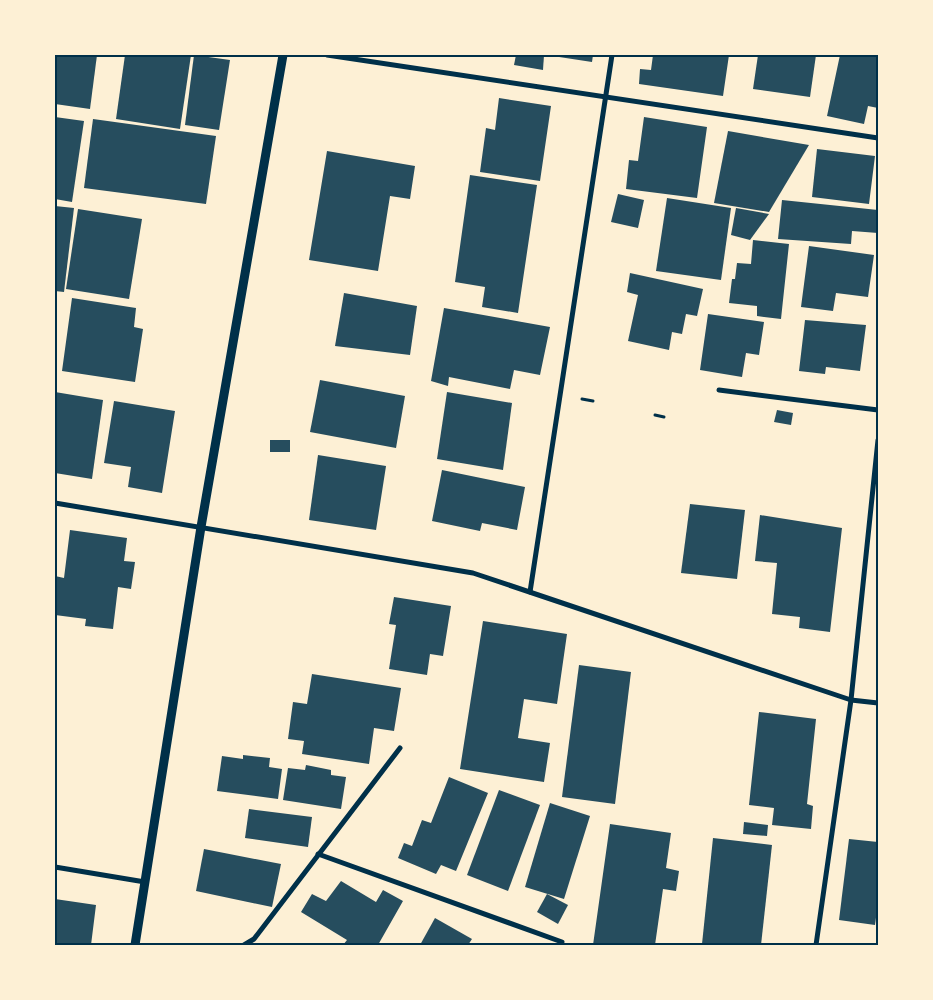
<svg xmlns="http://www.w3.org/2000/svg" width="933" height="1000" font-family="Poppins,sans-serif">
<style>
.building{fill:#264d5e}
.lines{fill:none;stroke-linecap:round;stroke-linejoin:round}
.path{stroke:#003049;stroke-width:3}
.minor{stroke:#003049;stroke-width:5}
.tertiary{stroke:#003049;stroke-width:9}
.neatline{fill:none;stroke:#003049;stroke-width:2}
</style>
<rect width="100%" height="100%" fill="#fdf0d5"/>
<!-- building -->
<g class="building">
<path d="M 55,55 L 97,55 L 90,109 L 55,104 Z"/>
<path d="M 125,55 L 191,55 L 180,129 L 116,119 Z"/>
<path d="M 194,55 L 230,60 L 219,130 L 185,125 Z"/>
<path d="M 516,55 L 544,55 L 543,70 L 514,65 Z"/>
<path d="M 546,55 L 593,55 L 592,62 Z"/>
<path d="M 653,55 L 729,55 L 723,96 L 639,84 L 640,69 L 651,70 Z"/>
<path d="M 758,55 L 816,55 L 810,97 L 753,89 Z"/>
<path d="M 840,55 L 878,55 L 878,108 L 868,106 L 864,124 L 827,116 Z"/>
<path d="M 499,98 L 551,106 L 540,181 L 480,172 L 486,128 L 495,130 Z"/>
<path d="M 55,117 L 84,121 L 72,202 L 55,199 Z"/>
<path d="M 644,117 L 707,127 L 697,198 L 626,189 L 629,160 L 638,161 Z"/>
<path d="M 93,119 L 216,136 L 206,204 L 84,188 Z"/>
<path d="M 728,131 L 809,145 L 769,212 L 714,203 Z"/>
<path d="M 817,149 L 875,156 L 869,204 L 812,197 Z"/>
<path d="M 327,151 L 415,166 L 410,199 L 390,196 L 378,271 L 309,260 Z"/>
<path d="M 470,175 L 537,185 L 518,313 L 482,307 L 485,287 L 455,282 Z"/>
<path d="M 618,194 L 644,200 L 638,228 L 611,222 Z"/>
<path d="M 667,198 L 731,208 L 721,280 L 656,271 Z"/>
<path d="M 782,200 L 878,210 L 878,233 L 852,231 L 851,244 L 778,239 Z"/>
<path d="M 55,206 L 74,208 L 64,292 L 55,291 Z"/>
<path d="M 736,208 L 769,214 L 750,240 L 731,235 Z"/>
<path d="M 78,209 L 142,219 L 129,299 L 66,289 Z"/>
<path d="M 753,240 L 789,244 L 781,319 L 757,316 L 757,306 L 729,303 L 732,279 L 735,279 L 737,263 L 751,264 Z"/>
<path d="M 809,246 L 874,255 L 868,297 L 836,293 L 833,311 L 801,307 Z"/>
<path d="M 630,273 L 703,289 L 697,316 L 686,314 L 682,334 L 672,332 L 669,350 L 628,341 L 638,295 L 627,292 Z"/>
<path d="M 344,293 L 417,306 L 410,355 L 335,346 Z"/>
<path d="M 72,298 L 136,308 L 134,327 L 143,329 L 135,382 L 62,371 Z"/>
<path d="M 444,308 L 550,327 L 540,375 L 514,370 L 510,389 L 449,377 L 448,386 L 431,381 Z"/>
<path d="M 708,314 L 764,322 L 759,355 L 746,353 L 742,377 L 700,370 Z"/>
<path d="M 805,320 L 866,325 L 860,371 L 826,367 L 825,374 L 799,371 Z"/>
<path d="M 320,380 L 405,396 L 396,448 L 310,432 Z"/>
<path d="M 55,392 L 103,400 L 92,479 L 55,473 Z"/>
<path d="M 447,392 L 512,403 L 503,470 L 437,459 Z"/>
<path d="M 114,401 L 175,411 L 162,493 L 128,487 L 131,467 L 104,463 Z"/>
<path d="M 777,410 L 793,413 L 791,425 L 774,422 Z"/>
<rect x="270" y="440" width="20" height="12"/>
<path d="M 318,455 L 386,466 L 376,530 L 309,520 Z"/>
<path d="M 442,470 L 525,487 L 517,530 L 482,523 L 480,531 L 432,521 Z"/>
<path d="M 690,504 L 745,510 L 737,579 L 681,573 Z"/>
<path d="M 760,515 L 842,528 L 830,632 L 799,628 L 800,617 L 772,614 L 777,563 L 755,561 Z"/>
<path d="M 70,530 L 127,538 L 124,561 L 135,562 L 131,589 L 118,587 L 113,629 L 85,626 L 86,619 L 55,615 L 55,576 L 64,578 Z"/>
<path d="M 394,597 L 451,606 L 443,656 L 430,654 L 427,675 L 389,669 L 396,625 L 389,624 Z"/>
<path d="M 483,621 L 567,634 L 557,704 L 524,699 L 518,738 L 550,743 L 544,782 L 460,769 Z"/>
<path d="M 579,665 L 631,672 L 615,804 L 562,797 Z"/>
<path d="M 312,674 L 401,688 L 394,731 L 374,728 L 369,764 L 302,754 L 304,741 L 288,739 L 293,702 L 307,704 Z"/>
<path d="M 759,712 L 816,719 L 807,804 L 813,806 L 811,829 L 772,825 L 774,808 L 749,805 Z"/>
<path d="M 243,755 L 270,758 L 269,767 L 282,769 L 278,799 L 217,791 L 222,756 L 243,759 Z"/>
<path d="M 306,765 L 331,770 L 331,775 L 346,777 L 341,809 L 283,800 L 288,768 L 305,770 Z"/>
<path d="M 449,777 L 488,793 L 456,871 L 441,865 L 436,874 L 398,858 L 404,843 L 412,846 L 422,820 L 431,823 Z"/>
<path d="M 499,790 L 540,805 L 508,891 L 467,875 Z"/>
<path d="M 550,803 L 590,816 L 564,899 L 525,887 Z"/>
<path d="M 249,809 L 312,817 L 308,847 L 245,838 Z"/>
<path d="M 744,822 L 768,825 L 767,836 L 743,834 Z"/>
<path d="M 610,824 L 671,833 L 666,868 L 679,871 L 676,891 L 663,889 L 655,945 L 593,945 Z"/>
<path d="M 713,838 L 772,845 L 761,945 L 702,944 Z"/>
<path d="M 849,839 L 878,842 L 878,903 L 875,925 L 839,920 Z"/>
<path d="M 204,849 L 281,864 L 272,907 L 196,891 Z"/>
<path d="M 341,881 L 376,902 L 383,890 L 403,901 L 378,945 L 343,945 L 347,940 L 301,912 L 312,894 L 326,901 Z"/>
<path d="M 547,894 L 568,905 L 558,924 L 537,912 Z"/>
<path d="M 55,899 L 96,905 L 91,945 L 55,945 Z"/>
<path d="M 435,918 L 472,939 L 468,945 L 420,945 Z"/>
</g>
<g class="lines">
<!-- path -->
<g class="path">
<path d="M 582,399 L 593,401"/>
<path d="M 655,415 L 664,417"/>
</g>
<!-- minor -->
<g class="minor">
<path d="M 327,55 L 878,138"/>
<path d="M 719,390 L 878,410"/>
<path d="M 55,503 L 473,573 L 851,700 L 878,703"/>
<path d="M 530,592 L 612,55"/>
<path d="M 318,854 L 562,942"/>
<path d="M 55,867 L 145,882"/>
<path d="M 244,945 L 254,939 L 400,748"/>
<path d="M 816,945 L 851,700 L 878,440"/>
</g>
<!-- tertiary -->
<path class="tertiary" d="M 135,945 L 201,527 L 283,55"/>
</g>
<!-- border -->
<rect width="933" height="1000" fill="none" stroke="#fdf0d5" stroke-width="112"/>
<rect x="56" y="56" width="821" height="888" class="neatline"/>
</svg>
